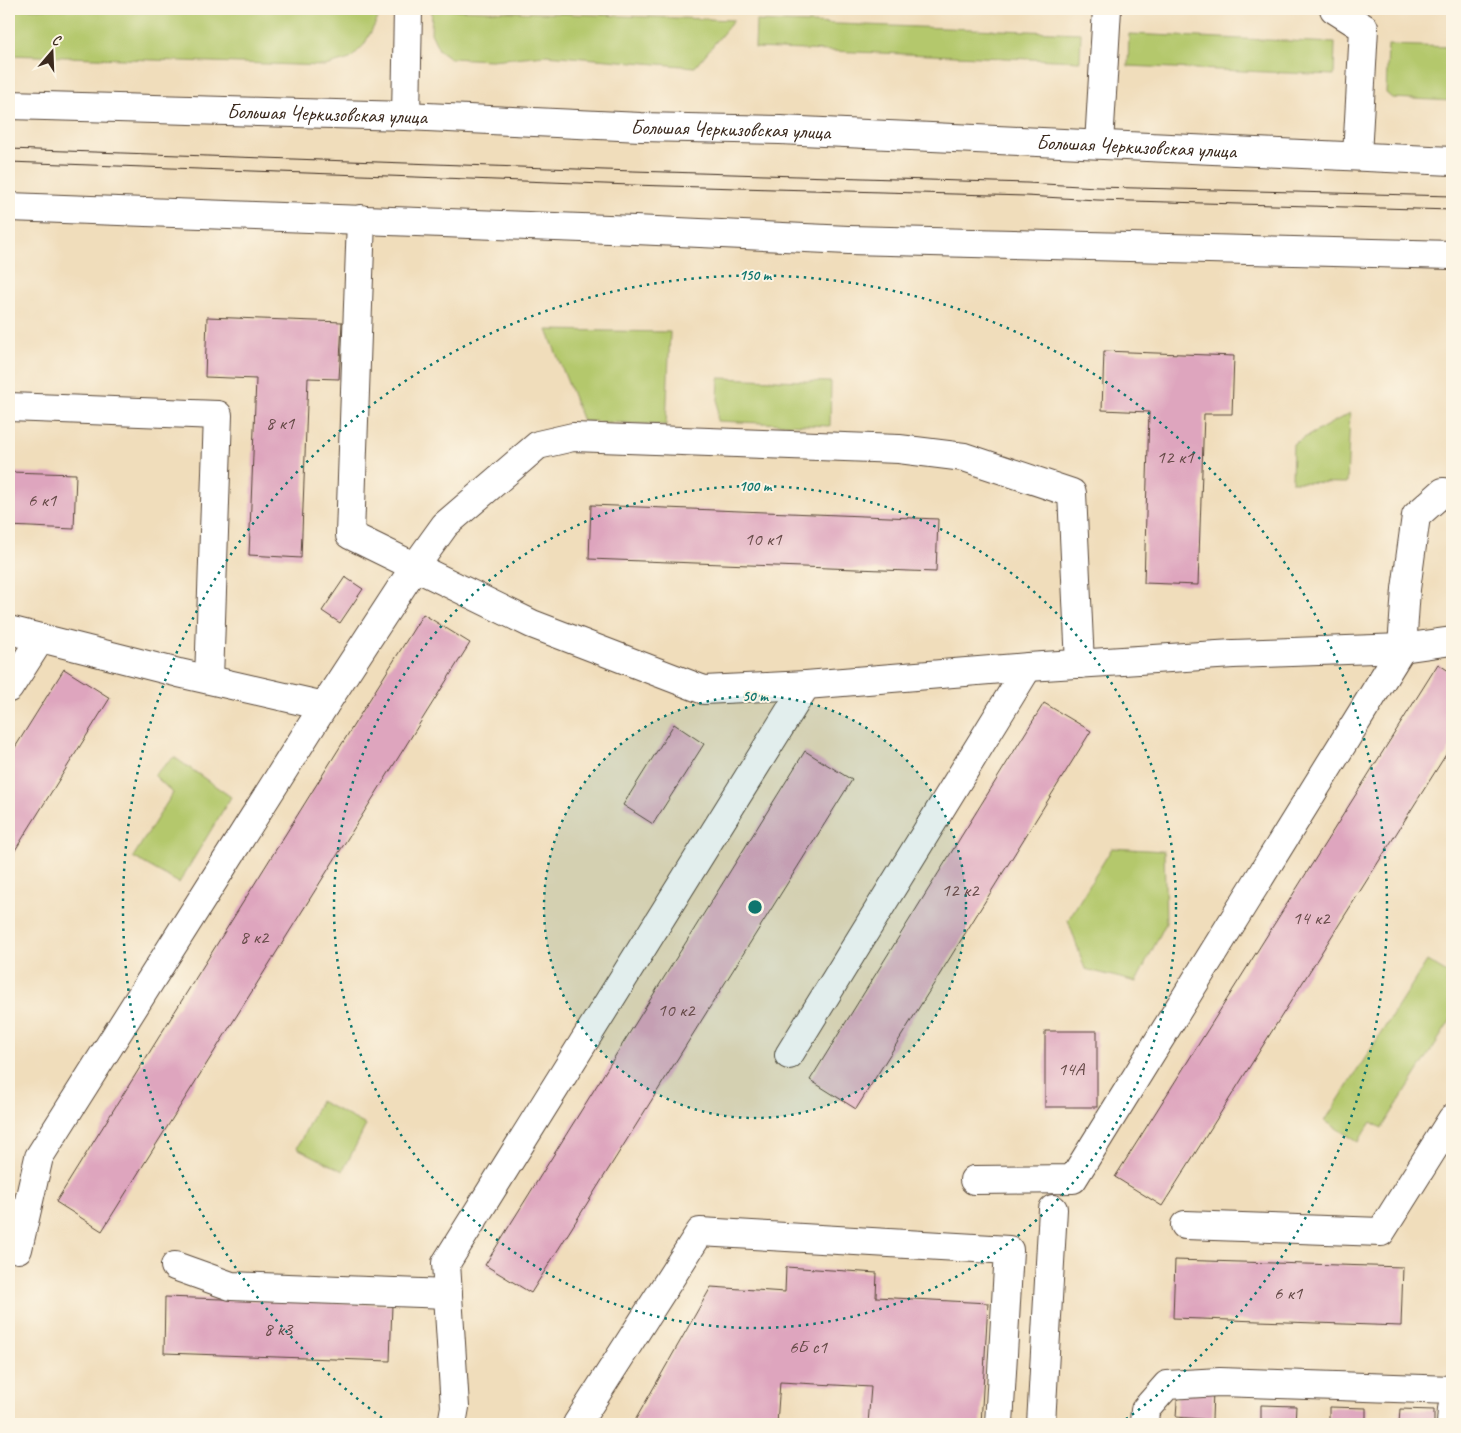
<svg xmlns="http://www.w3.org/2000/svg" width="1461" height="1433" font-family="Caveat,sans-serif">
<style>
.green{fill:#b4c86c;stroke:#787945}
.building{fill:#dea5be}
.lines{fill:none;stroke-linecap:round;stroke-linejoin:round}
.minor-casing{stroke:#564536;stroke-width:30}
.major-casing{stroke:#564536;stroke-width:30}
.minor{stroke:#fff;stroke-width:28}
.major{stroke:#fff;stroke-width:28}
.tram{stroke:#3b2a1e;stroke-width:1}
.ring{fill:none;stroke:#0f766e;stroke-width:2.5;stroke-dasharray:2.5 5}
.labels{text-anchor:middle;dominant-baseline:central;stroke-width:4;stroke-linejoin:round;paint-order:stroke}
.number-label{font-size:19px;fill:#644946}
.street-label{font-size:21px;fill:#3b2a1e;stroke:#fcf5e5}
.centre{fill:#0f766e;stroke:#fcf5e5;stroke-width:2.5}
.ring-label{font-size:15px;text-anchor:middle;font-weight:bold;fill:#0f766e;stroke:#fcf5e5;stroke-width:4;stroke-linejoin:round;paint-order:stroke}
</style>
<rect width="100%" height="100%" fill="#fcf5e5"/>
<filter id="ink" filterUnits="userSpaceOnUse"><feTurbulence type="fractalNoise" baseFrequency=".02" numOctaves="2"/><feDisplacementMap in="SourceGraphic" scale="10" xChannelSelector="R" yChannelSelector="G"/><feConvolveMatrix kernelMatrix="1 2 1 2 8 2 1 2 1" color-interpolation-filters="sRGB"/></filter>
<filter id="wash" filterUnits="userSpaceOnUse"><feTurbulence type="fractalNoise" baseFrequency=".0096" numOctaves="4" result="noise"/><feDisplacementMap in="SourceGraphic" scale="20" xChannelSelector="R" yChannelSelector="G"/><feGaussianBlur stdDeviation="1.12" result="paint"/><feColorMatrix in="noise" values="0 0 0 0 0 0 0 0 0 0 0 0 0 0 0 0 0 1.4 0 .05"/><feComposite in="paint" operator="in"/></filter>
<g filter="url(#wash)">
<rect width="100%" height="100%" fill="#f0ddbb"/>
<!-- green -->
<g class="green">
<path d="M 9,9 L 383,9 L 364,45 L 350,59 L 325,66 L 9,55 Z"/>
<path d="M 432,9 L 734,20 L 695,67 L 546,55 L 491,60 L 450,58 L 439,50 L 431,33 Z"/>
<path d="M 756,21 L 1081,33 L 1080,61 L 755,48 Z"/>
<path d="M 1129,34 L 1335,43 L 1334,75 L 1128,66 Z"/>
<path d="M 1388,45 L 1452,47 L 1452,101 L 1392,98 L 1386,93 Z"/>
<path d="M 547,330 L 670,332 L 666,425 L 583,421 Z"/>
<path d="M 719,378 L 831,382 L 830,426 L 717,421 Z"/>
<path d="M 1350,413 L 1347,483 L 1292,482 L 1293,444 Z"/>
<path d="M 174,757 L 231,797 L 179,883 L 133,857 L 173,793 L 154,775 Z"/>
<path d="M 1112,848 L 1164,851 L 1166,923 L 1136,982 L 1085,969 L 1068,920 Z"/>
<path d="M 1427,961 L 1452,976 L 1452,1018 L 1382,1128 L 1371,1122 L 1358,1142 L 1325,1121 Z"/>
<path d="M 320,1101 L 366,1125 L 343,1171 L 297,1148 Z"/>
</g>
<g id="blocks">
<!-- building -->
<g class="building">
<path d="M 207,317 L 342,322 L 339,379 L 308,378 L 301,558 L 249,555 L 256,379 L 205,377 Z"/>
<path d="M 1104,351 L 1234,356 L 1232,414 L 1204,414 L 1198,585 L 1144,583 L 1149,412 L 1102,410 Z"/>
<path d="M 9,472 L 76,474 L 74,529 L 9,526 Z"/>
<path d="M 591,505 L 938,519 L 936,572 L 589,559 Z"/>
<path d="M 345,577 L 363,589 L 340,623 L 322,611 Z"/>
<path d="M 423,614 L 470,643 L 102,1231 L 56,1202 Z"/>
<path d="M 1438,664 L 1452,673 L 1452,745 L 1162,1206 L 1115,1177 Z"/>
<path d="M 64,669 L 110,698 L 9,860 L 9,757 Z"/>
<path d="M 1044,703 L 1091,731 L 856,1109 L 810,1080 Z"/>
<path d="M 674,724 L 704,744 L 653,824 L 623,805 Z"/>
<path d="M 805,751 L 852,780 L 531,1293 L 485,1265 Z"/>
<rect x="1045" y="1031" width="52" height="76"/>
<path d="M 1452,1211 L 1452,1221 L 1448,1218 Z"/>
<path d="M 1175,1260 L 1403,1267 L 1401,1326 L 1173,1318 Z"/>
<path d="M 786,1267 L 877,1273 L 876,1297 L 988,1303 L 981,1424 L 868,1424 L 871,1387 L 780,1382 L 777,1424 L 633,1424 L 711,1287 L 785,1292 Z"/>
<path d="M 165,1297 L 392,1305 L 390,1361 L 164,1353 Z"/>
<path d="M 1178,1387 L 1213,1389 L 1212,1420 L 1176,1417 Z"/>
<path d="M 1261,1405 L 1296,1406 L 1295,1424 L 1261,1424 Z"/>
<path d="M 1329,1407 L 1366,1408 L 1366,1424 L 1329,1424 Z"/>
<path d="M 1400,1409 L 1434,1410 L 1434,1424 L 1399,1424 Z"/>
<rect x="526" y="1421" width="18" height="3"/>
</g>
</g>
</g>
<g filter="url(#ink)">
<use href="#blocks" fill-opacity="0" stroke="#564536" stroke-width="1"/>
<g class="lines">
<!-- minor casing -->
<g class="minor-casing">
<g id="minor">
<path d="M 1334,9 L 1364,28 L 1357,156"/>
<path d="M 406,116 L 408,9"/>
<path d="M 1099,144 L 1107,9"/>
<path d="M 361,219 L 350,535 L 532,624 L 704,690 L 806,685 L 1028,667 L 1233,654 L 1402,648 L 1452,641"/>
<path d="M 9,407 L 218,415 L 209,679"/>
<path d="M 9,630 L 179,673 L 324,706"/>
<path d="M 9,688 L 41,638"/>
<path d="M 789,1055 L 1028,667"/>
<path d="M 974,1180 L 1073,1179 L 1402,648 L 1406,589 L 1416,516 L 1443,492 L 1452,493"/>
<path d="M 1185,1225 L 1381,1232 L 1452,1119"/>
<path d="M 18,1249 L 39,1157 L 324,706 L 414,568 L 445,525 L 538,445 L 573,437 L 899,449 L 964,457 L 1072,493 L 1080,664"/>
<path d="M 175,1266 L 231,1286 L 448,1294"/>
<path d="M 452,1424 L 455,1407 L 446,1263 L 806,685"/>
<path d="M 577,1424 L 700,1232 L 1009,1250 L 999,1424"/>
<path d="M 1041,1424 L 1053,1209"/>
<path d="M 1144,1424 L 1145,1410 L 1167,1385 L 1220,1382 L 1452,1390"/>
<path d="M 1451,1424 L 1452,1409"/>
</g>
</g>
<!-- major casing -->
<g class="major-casing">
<g id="major">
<path id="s1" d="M 9,105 L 406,116 L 641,127 L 780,130 L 1452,161"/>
<path d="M 9,207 L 635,230 L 849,240 L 1452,255"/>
</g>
</g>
<!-- minor -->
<use href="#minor" class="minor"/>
<!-- major -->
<use href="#major" class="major"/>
<!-- tram -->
<g class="tram">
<path d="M 9,149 L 633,171 L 1027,183 L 1097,187 L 1452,196"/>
<path d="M 9,162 L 631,185 L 1026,196 L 1097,200 L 1452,210"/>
</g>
</g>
</g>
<!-- distance rings -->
<circle cx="755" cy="907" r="211" fill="#0f766e" fill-opacity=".12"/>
<g class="ring">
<circle cx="755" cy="907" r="211"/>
<circle cx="755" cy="907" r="421"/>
<path d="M388 1422A632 632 0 1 1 1122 1422"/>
</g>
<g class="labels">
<!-- number labels -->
<g class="number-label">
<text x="280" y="423">8 к1</text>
<text x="1175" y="457">12 к1</text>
<text x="42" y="500">6 к1</text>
<text x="763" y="539">10 к1</text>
<text x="960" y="890">12 к2</text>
<text x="1311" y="918">14 к2</text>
<text x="254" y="937">8 к2</text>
<text x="676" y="1010">10 к2</text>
<text x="1071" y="1069">14А</text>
<text x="1288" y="1293">6 к1</text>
<text x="278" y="1329">8 к3</text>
<text x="808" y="1347">6Б с1</text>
</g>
<!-- street labels -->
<g class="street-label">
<text stroke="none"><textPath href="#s1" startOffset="318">Большая Черкизовская улица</textPath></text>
<text stroke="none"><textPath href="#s1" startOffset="722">Большая Черкизовская улица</textPath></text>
<text stroke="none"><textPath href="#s1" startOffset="1128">Большая Черкизовская улица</textPath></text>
</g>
</g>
<circle cx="755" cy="907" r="8" class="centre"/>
<g class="ring-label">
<text x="755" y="280">150 m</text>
<text x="755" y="491">100 m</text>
<text x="755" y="701">50 m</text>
</g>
<!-- margin -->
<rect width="1461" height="1433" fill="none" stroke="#fcf5e5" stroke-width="30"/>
<!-- north arrow -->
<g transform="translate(52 52) rotate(19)" stroke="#fcf5e5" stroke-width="4" paint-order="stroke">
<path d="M0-4L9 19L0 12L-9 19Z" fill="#3b2a1e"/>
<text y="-8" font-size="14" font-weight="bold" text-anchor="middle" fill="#3b2a1e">С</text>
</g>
</svg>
